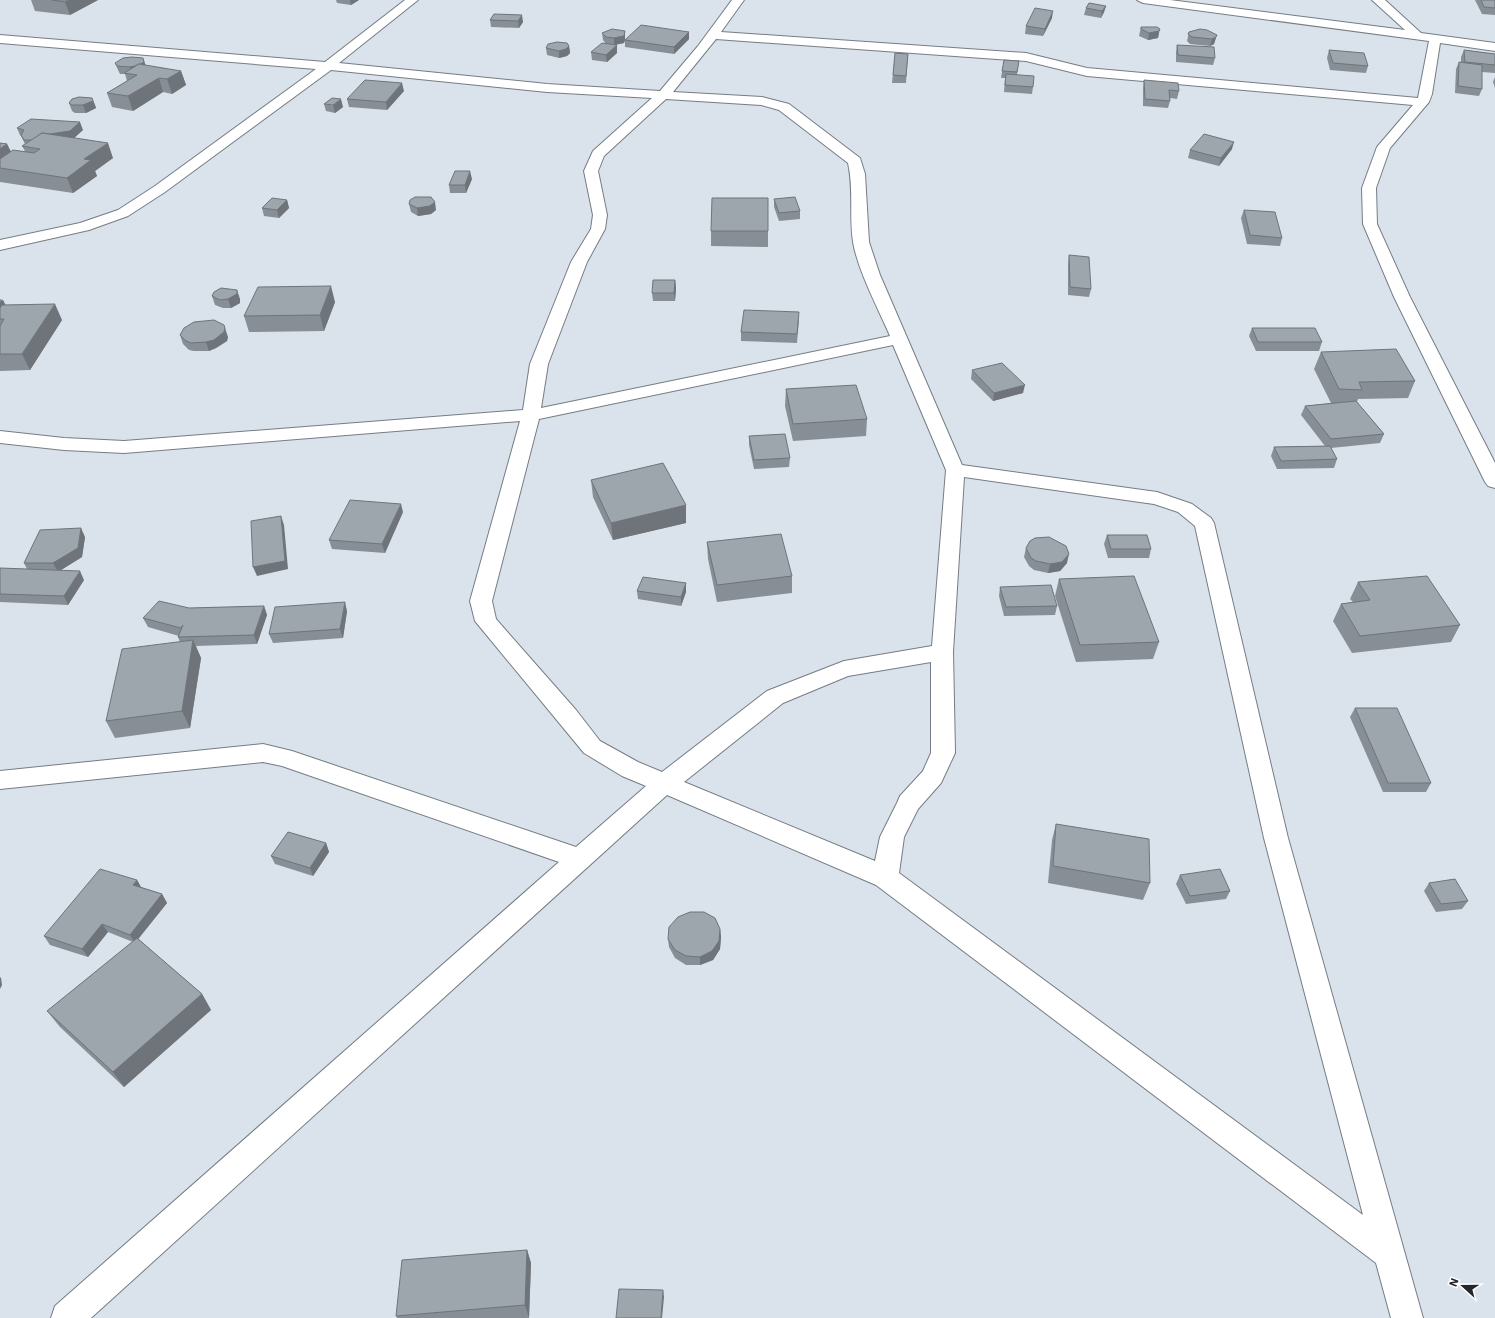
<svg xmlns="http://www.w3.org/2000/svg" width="1495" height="1318" font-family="'IBM Plex Sans',sans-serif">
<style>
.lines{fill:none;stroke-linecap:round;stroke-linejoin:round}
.street-casing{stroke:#757d84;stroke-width:2}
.street{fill:#fff;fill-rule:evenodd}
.wall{fill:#878e95}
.shaded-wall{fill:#6e7479}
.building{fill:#9da5ad;stroke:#6e7479}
</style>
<rect width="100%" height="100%" fill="#dae2eb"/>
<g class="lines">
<!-- street casing -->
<g class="street-casing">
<path id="street" d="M 405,0 L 418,0 L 339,63 L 547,84 L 660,91 L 698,46 L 732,0 L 744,0 L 721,32 L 1026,53 L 1087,68 L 1418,98 L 1429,41 L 1143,3 L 1137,0 L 1170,0 L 1405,30 L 1372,0 L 1385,0 L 1421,33 L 1495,43 L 1495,51 L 1440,43 L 1432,94 L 1429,102 L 1390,148 L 1376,188 L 1377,224 L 1410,297 L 1495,463 L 1495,488 L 1488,486 L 1485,482 L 1394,297 L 1363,224 L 1362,188 L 1377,147 L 1413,105 L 1087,76 L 1026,61 L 716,39 L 673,92 L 762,97 L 789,104 L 860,158 L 865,174 L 869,242 L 880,275 L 962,465 L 1157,492 L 1192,504 L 1211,518 L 1214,523 L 1288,838 L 1423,1318 L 1391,1318 L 1376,1263 L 876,885 L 667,795 L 91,1318 L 51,1318 L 55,1306 L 559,862 L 282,766 L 263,762 L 0,789 L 0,771 L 263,744 L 292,751 L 576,847 L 646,786 L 622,776 L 584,753 L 475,621 L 470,601 L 520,421 L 124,453 L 64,450 L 0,443 L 0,431 L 64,438 L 124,441 L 523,410 L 530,364 L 571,262 L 591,229 L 593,215 L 584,171 L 593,151 L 652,98 L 547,92 L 331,70 L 165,192 L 128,216 L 89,230 L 0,250 L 0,240 L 80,223 L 118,210 L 155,186 L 316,69 L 0,43 L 0,35 L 325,62 ZM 666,99 L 761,105 L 779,110 L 848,163 C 854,189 849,216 853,242 C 858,271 878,308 890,336 L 541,408 L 548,364 L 587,262 L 605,229 L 607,215 L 598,171 L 604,156 ZM 893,345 L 946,470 L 932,646 L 844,661 L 767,691 L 662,772 L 638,762 L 600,741 L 576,710 L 496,619 L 492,601 L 539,419 ZM 964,477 L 1154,504 L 1178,512 L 1195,526 L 1264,838 L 1363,1215 L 899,873 L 904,837 L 918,809 L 941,783 L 955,753 L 953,652 ZM 931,662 L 931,753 L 923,771 L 900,796 L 897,803 L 880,837 L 875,861 L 684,782 L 783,703 L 848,676 Z"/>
</g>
<!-- street -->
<use href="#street" class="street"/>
</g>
<!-- wall -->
<g class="wall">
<path d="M 31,0 L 98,0 L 70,15 L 35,11 Z"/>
<path d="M 336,0 L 359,0 L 351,5 L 337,3 Z"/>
<path d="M 1475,0 L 1495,0 L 1495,15 L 1482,14 Z"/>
<path d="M 1106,6 L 1104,12 L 1101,18 L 1084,15 L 1086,8 Z"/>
<path d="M 494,14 L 523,22 L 519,28 L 491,27 L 490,20 Z"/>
<path d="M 1052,18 L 1043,36 L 1025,34 L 1026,26 Z"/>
<path d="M 1141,27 L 1160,29 L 1158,38 L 1148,40 L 1139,36 Z"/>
<path d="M 625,31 L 625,40 L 689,32 L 689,39 L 674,54 L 625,47 L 625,41 L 624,43 L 615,45 L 617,53 L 607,62 L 592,60 L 591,52 L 606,44 L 603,40 L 602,33 Z"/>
<path d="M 1189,32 L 1217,35 L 1214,44 L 1210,46 L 1190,44 L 1187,41 Z"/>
<path d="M 1177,45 L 1215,58 L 1213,65 L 1176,62 L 1176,52 Z"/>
<path d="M 569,46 L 570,53 L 567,56 L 559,58 L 547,55 L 546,48 Z"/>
<path d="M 1329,50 L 1368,66 L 1366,73 L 1330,70 L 1327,58 Z"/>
<path d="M 1464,50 L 1495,54 L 1495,73 L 1482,72 L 1482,89 L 1479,96 L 1455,93 L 1456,69 L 1459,62 L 1461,62 L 1461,57 Z"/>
<path d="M 895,53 L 908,54 L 906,83 L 892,83 Z"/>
<path d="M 1004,60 L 1019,61 L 1017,75 L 1033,87 L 1032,94 L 1004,92 L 1005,78 L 1001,78 Z"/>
<path d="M 115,63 L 145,65 L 181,71 L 186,85 L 172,94 L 163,92 L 133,111 L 112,107 L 107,93 L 127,81 L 125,74 L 120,74 L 118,70 Z"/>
<path d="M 1495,77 L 1495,88 L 1493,82 Z"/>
<path d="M 1144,80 L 1179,91 L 1177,99 L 1170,98 L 1170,101 L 1168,108 L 1143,106 L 1143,88 Z"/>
<path d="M 404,91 L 387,110 L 349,107 L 347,99 Z"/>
<path d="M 92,98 L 95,105 L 96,108 L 86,113 L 75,113 L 72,111 L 69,103 Z"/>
<path d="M 324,104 L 343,107 L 335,113 L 326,111 Z"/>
<path d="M 17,128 L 83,130 L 74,138 L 113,158 L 95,171 L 97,176 L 73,193 L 0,182 L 0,143 L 7,144 L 11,152 L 25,151 L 22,146 L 25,144 L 21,136 L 20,135 Z"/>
<path d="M 1232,149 L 1219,166 L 1188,158 L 1190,150 Z"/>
<path d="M 472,179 L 466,193 L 450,193 L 449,185 Z"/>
<path d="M 774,199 L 800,211 L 800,219 L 779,221 L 774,207 Z"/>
<path d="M 287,200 L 289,208 L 279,218 L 264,216 L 262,208 Z"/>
<path d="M 409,204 L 436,210 L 431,214 L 418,216 L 411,212 Z"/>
<path d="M 1244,210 L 1282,238 L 1280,246 L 1247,244 L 1241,218 Z"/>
<path d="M 711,231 L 768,231 L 768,247 L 711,246 Z"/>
<path d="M 1069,255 L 1091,289 L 1089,297 L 1068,295 L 1068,264 Z"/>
<path d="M 675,280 L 676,288 L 675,301 L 653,301 L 652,293 Z"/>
<path d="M 212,296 L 240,299 L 240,303 L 231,308 L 223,308 L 215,305 Z"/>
<path d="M 0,299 L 3,300 L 5,305 L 62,320 L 30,370 L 0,371 Z"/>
<path d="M 335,302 L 324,331 L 249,332 L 244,316 Z"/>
<path d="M 799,320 L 797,343 L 741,341 L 741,332 Z"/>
<path d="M 1252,328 L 1322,342 L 1319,351 L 1256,351 L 1249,336 Z"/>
<path d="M 180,335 L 228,337 L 227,341 L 216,348 L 209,351 L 194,351 L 189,350 L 183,344 Z"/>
<path d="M 1321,352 L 1415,381 L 1408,398 L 1358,399 L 1357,402 L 1384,434 L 1380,443 L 1331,448 L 1337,459 L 1334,468 L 1277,469 L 1271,456 L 1274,447 L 1325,446 L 1301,415 L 1305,406 L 1331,403 L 1314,369 Z"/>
<path d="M 972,370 L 1023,393 L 993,401 L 971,379 Z"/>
<path d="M 786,389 L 867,419 L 866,436 L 793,441 L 785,406 Z"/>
<path d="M 749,436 L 790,458 L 789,467 L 754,469 L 749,445 Z"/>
<path d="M 591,480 L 686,523 L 613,540 L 593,497 Z"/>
<path d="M 403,512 L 385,553 L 332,549 L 329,540 Z"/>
<path d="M 1107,535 L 1151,549 L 1149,558 L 1108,558 L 1104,544 Z"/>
<path d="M 85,537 L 82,557 L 59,571 L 84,580 L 68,605 L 0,602 L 0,568 L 27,569 L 24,563 Z"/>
<path d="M 707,542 L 792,576 L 792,593 L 717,602 L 708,559 Z"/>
<path d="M 1026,548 L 1067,563 L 1060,571 L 1048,573 L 1034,570 L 1029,566 L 1024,557 Z"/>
<path d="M 1059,579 L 1159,642 L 1153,659 L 1076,662 L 1055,596 Z"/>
<path d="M 1358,582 L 1460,625 L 1451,642 L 1352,653 L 1333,621 L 1341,604 L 1353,602 L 1350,599 Z"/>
<path d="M 686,583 L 686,592 L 681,606 L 638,599 L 637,591 Z"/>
<path d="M 1000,587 L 1057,606 L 1055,615 L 1004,616 L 999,596 Z"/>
<path d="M 264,606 L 267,615 L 257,644 L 196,646 L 201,658 L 190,728 L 115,738 L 106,721 L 180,642 L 178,637 L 179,636 L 148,627 L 143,618 L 189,608 Z"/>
<path d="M 347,611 L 343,638 L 273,643 L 269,634 Z"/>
<path d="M 1355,708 L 1431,783 L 1426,792 L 1383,792 L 1350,717 Z"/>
<path d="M 1056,824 L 1150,883 L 1143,900 L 1048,883 L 1052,840 Z"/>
<path d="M 326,843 L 329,852 L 313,876 L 275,864 L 271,856 Z"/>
<path d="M 1180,875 L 1230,891 L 1226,899 L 1186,904 L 1176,884 Z"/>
<path d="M 137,880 L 141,887 L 162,894 L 167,903 L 138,939 L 202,994 L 211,1010 L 124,1087 L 60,1027 L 47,1011 L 133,942 L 108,932 L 88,957 L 50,945 L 44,936 Z"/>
<path d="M 1429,883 L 1468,901 L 1462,909 L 1436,912 L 1424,891 Z"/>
<path d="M 720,929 L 721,937 L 720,949 L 713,960 L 700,965 L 686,965 L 675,958 L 669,947 L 668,939 Z"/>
<path d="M 527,1250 L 531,1263 L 529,1318 L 397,1318 L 396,1316 Z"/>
</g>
<!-- shaded-wall -->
<g class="shaded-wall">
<path d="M 69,0 L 98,0 L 70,15 L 65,2 Z"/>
<path d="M 350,0 L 359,0 L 351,5 Z"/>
<path d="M 1106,6 L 1104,12 L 1101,18 L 1102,11 Z"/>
<path d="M 1053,11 L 1052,18 L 1043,36 L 1045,29 Z"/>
<path d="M 522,15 L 523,22 L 519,28 L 518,21 Z"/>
<path d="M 625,31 L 625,39 L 624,43 L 614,45 L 614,38 Z"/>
<path d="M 1159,31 L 1158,38 L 1148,40 L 1149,33 Z"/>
<path d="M 689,32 L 689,39 L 674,54 L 674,47 Z"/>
<path d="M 1216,37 L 1214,44 L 1210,46 L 1212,39 Z"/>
<path d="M 617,45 L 617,53 L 607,62 L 606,55 Z"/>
<path d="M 569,46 L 570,53 L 567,56 L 559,58 L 559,51 Z"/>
<path d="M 143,58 L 146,66 L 132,74 L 130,67 Z"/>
<path d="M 181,71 L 186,85 L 172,94 L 167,79 Z"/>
<path d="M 159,78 L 163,92 L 133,111 L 128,96 Z"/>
<path d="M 402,83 L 404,91 L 387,110 L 386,102 Z"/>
<path d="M 92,98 L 95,105 L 96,108 L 86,113 L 83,105 Z"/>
<path d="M 341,99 L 343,107 L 335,113 L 333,105 Z"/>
<path d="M 80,122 L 83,130 L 73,139 L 35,139 L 53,134 Z"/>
<path d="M 1234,142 L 1232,149 L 1219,166 L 1221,158 Z"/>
<path d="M 108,143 L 113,158 L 95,171 L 97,176 L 73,193 L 67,178 L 84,159 Z"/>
<path d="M 7,144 L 11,152 L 0,159 L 0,149 Z"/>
<path d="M 470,171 L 472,179 L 466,193 L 465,185 Z"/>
<path d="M 287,200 L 289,208 L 279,218 L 277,210 Z"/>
<path d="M 435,202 L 436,210 L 431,214 L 418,216 L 417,208 Z"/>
<path d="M 675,280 L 676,288 L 675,301 L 674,293 Z"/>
<path d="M 331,286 L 335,302 L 324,331 L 320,315 Z"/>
<path d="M 237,290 L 240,299 L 240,303 L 231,308 L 228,299 Z"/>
<path d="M 3,300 L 7,308 L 0,313 L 0,302 Z"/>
<path d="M 55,304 L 62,320 L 30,370 L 22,354 Z"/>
<path d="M 225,328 L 228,337 L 227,341 L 216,348 L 209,351 L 206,342 Z"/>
<path d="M 1025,385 L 1023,393 L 993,401 L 994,393 Z"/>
<path d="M 401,504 L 403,512 L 385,553 L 382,544 Z"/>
<path d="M 686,505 L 686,523 L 613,540 L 611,523 Z"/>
<path d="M 281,516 L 284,525 L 288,569 L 257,576 L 253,567 Z"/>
<path d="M 81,528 L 85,537 L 82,557 L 58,572 L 53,563 Z"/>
<path d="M 1069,554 L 1067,563 L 1060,571 L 1048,573 L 1050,564 Z"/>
<path d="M 80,571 L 84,580 L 68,605 L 64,596 Z"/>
<path d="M 686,583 L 686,592 L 681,606 L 681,597 Z"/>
<path d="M 345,602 L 347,611 L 343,638 L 340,629 Z"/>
<path d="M 264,606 L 267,615 L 257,644 L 254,635 Z"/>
<path d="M 193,640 L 201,658 L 190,728 L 182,711 Z"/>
<path d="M 326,843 L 329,852 L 313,876 L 310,868 Z"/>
<path d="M 137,880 L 142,889 L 133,885 Z"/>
<path d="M 162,894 L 167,903 L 135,943 L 130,935 Z"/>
<path d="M 102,924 L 108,932 L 88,957 L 82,949 Z"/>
<path d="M 720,929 L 721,937 L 720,949 L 713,960 L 700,965 L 700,957 Z"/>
<path d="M 0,977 L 1,978 L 2,985 L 0,989 Z"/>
<path d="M 202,994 L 211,1010 L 124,1087 L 113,1072 Z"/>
<path d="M 527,1250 L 531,1263 L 529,1318 L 525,1305 Z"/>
<path d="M 663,1290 L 664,1297 L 662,1318 L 661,1318 Z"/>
</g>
<!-- building -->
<g class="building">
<path d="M 52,0 L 69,0 L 65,2 Z"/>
<path d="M 1481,0 L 1495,0 L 1495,8 L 1484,7 Z"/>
<path d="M 1089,3 L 1106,6 L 1102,11 L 1086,8 Z"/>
<path d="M 1035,8 L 1053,11 L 1045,29 L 1026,26 Z"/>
<path d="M 494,14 L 522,15 L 518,21 L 490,20 Z"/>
<path d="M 641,25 L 689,32 L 674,47 L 625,40 Z"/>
<path d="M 1141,27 L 1157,27 L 1160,29 L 1159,31 L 1149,33 L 1141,29 Z"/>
<path d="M 612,29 L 625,31 L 624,36 L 614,38 L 606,37 L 602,33 Z"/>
<path d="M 1200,29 L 1207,30 L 1217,35 L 1216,37 L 1212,39 L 1192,37 L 1188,34 L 1189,32 Z"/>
<path d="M 557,42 L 567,43 L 569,46 L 566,49 L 559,51 L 546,48 L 548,44 Z"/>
<path d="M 602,43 L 617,45 L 606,55 L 591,52 Z"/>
<path d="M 1177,45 L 1214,47 L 1215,58 L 1178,55 Z"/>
<path d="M 1329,50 L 1364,53 L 1368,66 L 1333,63 Z"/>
<path d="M 1464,50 L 1495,54 L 1495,65 L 1465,62 Z"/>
<path d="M 895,53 L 908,54 L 906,76 L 893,75 Z"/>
<path d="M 132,57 L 143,58 L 144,62 L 141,64 L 139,64 L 135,66 L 130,67 L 117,66 L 115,63 L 123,58 Z"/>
<path d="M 1004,60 L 1019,61 L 1017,72 L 1002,71 Z"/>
<path d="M 1459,62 L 1482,65 L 1482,89 L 1458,86 Z"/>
<path d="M 139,64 L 181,71 L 167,79 L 159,78 L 128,96 L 107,93 L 137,75 L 124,73 Z"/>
<path d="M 1006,74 L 1034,76 L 1033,87 L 1005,85 Z"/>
<path d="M 365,80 L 402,83 L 386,102 L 347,99 Z"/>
<path d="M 1144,80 L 1178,83 L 1179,91 L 1169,90 L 1170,101 L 1145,99 Z"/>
<path d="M 79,97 L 92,98 L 93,101 L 83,105 L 72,105 L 69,103 L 72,99 Z"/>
<path d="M 332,98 L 341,99 L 333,105 L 324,104 Z"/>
<path d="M 31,119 L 80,122 L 70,131 L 50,134 L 42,133 L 32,140 L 24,140 L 21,135 L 24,130 L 17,128 Z"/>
<path d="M 42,133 L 108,143 L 84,159 L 91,160 L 67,178 L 0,168 L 0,159 L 13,150 L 34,153 L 40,149 L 22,146 Z"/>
<path d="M 1204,134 L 1234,142 L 1221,158 L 1190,150 Z"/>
<path d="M 0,143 L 7,144 L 0,149 Z"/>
<path d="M 455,171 L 470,171 L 465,185 L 449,185 Z"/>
<path d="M 415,197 L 431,197 L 435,202 L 430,206 L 417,208 L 409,204 L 410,200 Z"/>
<path d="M 795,197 L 800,211 L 779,213 L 774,199 Z"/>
<path d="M 272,198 L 287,200 L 277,210 L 262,208 Z"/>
<path d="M 712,198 L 768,198 L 768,231 L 711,231 Z"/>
<path d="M 1244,210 L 1275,212 L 1282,238 L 1250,235 Z"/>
<path d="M 1069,255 L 1089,257 L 1091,289 L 1070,287 Z"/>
<path d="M 653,280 L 675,280 L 674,293 L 652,293 Z"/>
<path d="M 331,286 L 320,315 L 244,316 L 258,287 Z"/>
<path d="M 221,288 L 237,290 L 237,294 L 228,299 L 220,300 L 212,296 L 214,292 Z"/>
<path d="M 55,304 L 22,354 L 0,354 L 0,326 L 4,319 L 0,319 L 0,308 L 2,305 Z"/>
<path d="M 744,310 L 799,312 L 797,334 L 741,332 Z"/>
<path d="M 214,320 L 224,325 L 225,328 L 224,332 L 214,340 L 206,342 L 191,343 L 186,341 L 180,335 L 184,328 L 194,322 Z"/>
<path d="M 1252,328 L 1315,328 L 1322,342 L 1258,342 Z"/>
<path d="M 1396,349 L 1415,381 L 1359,382 L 1362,390 L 1339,389 L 1321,352 Z"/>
<path d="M 1002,363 L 1025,385 L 994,393 L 972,370 Z"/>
<path d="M 856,385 L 867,419 L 793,424 L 786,389 Z"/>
<path d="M 1356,401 L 1384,434 L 1331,439 L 1305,406 Z"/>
<path d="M 785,434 L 790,458 L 754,460 L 749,436 Z"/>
<path d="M 1330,446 L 1337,459 L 1281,461 L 1274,447 Z"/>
<path d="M 663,463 L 686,505 L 611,523 L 591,480 Z"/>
<path d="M 350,500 L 401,504 L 382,544 L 329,540 Z"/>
<path d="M 281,516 L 285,561 L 253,567 L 251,521 Z"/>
<path d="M 81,528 L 78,548 L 53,563 L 24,563 L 40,530 Z"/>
<path d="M 781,534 L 792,576 L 717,585 L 707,542 Z"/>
<path d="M 1107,535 L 1147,535 L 1151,549 L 1111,549 Z"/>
<path d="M 1049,537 L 1066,546 L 1069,554 L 1062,562 L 1050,564 L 1036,561 L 1031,558 L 1026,548 L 1030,541 L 1035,538 Z"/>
<path d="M 0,568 L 80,571 L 64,596 L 0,594 Z"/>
<path d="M 1134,576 L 1159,642 L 1080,645 L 1059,579 Z"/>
<path d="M 1427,576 L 1460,625 L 1360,636 L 1341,604 L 1370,600 L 1358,582 Z"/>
<path d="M 643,577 L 686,583 L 681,597 L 637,591 Z"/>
<path d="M 1051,585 L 1057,606 L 1006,607 L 1000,587 Z"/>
<path d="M 159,601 L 189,608 L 264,606 L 254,635 L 178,637 L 183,625 L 181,628 L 143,618 Z"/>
<path d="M 345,602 L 340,629 L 269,634 L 275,607 Z"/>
<path d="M 193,640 L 182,711 L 106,721 L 122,649 Z"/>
<path d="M 1355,708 L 1397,708 L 1431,783 L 1388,783 Z"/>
<path d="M 1056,824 L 1149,839 L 1150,883 L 1053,866 Z"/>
<path d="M 288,832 L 326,843 L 310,868 L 271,856 Z"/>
<path d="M 100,869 L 137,880 L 133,885 L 162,894 L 130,935 L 102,924 L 82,949 L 44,936 Z"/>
<path d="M 1220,869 L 1230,891 L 1190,896 L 1180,875 Z"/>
<path d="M 1455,879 L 1468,901 L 1441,904 L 1429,883 Z"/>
<path d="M 690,912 L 704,912 L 715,918 L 720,929 L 719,941 L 712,951 L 700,957 L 686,956 L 675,950 L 668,939 L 669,927 L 678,917 Z"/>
<path d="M 137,938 L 202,994 L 113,1072 L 47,1011 Z"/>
<path d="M 527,1250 L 525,1305 L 396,1316 L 402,1260 Z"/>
<path d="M 619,1289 L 663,1290 L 661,1318 L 616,1318 Z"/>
</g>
<!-- north arrow -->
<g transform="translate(1463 1286) rotate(291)" stroke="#ffffff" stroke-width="3" paint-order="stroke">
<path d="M0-3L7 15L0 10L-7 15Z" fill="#23262a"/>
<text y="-6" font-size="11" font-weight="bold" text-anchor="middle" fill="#23262a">N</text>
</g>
</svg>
